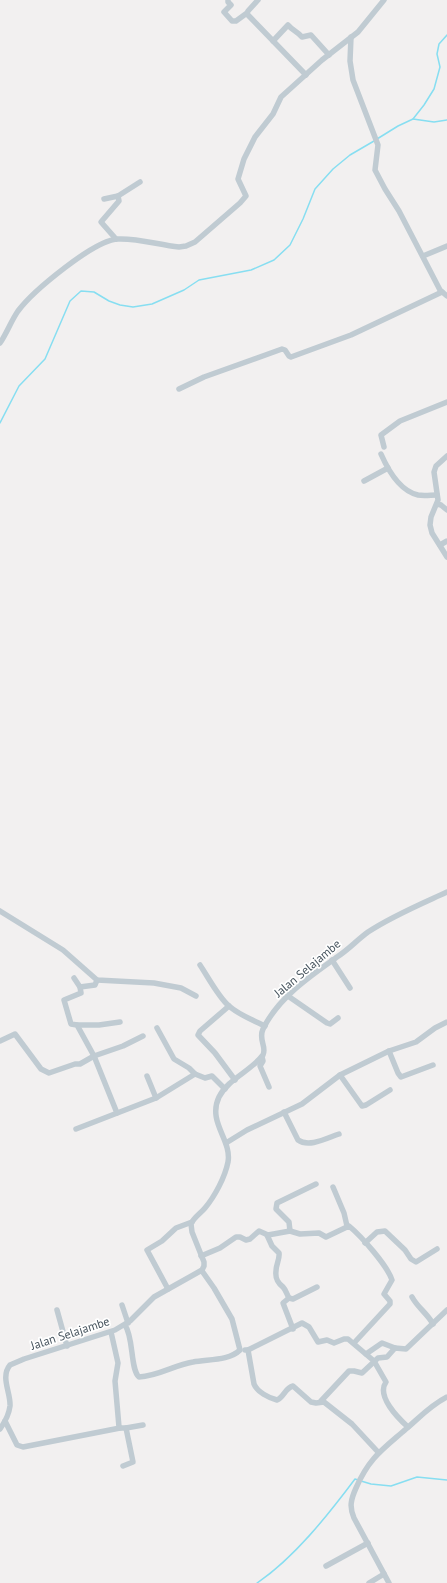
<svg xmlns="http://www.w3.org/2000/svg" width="447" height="1583" font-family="'PT Sans',sans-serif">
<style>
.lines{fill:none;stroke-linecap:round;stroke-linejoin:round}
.stream{stroke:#87def1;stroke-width:1.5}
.minor{stroke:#c0cbd2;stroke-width:5.5}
.labels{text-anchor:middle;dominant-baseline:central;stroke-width:3.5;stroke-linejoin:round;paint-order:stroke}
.street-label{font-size:12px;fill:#47545e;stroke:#fff}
</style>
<rect width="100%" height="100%" fill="#f2f0f0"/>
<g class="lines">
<!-- stream -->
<g class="stream">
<path d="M 413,119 L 434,122 L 447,120"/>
<path d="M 377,139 L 398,126 L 413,119 L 424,105 L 434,89 L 440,67 L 437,54 L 439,44 L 447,35"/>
<path d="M 0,423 L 19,386 L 45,359 L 70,301 L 81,291 L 94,292 L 109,301 L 120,305 L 133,307 L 152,304 L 184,290 L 199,280 L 251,270 L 274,260 L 290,245 L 303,219 L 315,189 L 333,169 L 350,155 L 374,141"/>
<path d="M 361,1481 L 371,1484 L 391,1486 L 417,1477 L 447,1480"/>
<path d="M 257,1583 C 294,1558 328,1515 355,1479 L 358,1480"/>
</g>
<!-- minor -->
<g class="minor">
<path d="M 228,0 L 228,2 L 231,5 L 224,12 L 232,21 L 236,21 L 247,13"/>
<path d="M 258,0 L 248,11 L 247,14 L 306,75"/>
<path d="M 351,37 L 350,61 L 353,80 L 378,145 L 375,170 L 385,189 L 399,211 L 440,290 L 447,296"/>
<path d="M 273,41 L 288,25 C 292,30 298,32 302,37 L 311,35 L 329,55"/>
<path d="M 104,199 L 118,196 L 140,182"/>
<path d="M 116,239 L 101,222 L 119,201 L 118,196"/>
<path d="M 423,256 L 447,246"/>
<path d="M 0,343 C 7,333 11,321 18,311 C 33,291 94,240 118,239 C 138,238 159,245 179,247 L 186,246 L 195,242 L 240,203 L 246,196 L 238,179 L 244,159 L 255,137 L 273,114 L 281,97 L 322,60 L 358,32 L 384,0"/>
<path d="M 179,389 L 204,377 L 282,349 L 285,350 L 289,356 L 291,357 L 351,335 L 442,292"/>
<path d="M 384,447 L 381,435 L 400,421 L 447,402"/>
<path d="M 381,454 C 388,470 400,491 418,495 C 424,496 431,495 437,495"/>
<path d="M 447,456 L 436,466 L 434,472 L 438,500 L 431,517 L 430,525 L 432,533 L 447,557"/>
<path d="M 364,481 L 388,468"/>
<path d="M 437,504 L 441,505 L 447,510"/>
<path d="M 440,545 L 447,541"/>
<path d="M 0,911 L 63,950 L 97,980 L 154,983 L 181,988 L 196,996"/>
<path d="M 332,960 L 350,988"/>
<path d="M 200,965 C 208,977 219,998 229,1006 C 239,1015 253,1020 265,1026"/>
<path d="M 74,978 L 80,987 L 81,993 L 64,1000 L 71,1024 L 77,1025 L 94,1056 L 117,1113"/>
<path d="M 80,987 L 95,985 L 97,980"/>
<path d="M 288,996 L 327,1023 L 330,1024 L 338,1018"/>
<path d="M 229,1006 L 200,1031 L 198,1035 L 215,1053 L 235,1080"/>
<path d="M 77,1025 L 99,1025 L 120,1022"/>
<path d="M 157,1028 L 174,1059 L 189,1068 L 195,1074"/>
<path d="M 0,1041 L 15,1034 L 41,1069 L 49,1073 L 75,1064 L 80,1064 L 94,1056 L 123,1046 L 143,1036"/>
<path d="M 389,1051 L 398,1073 L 401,1077 L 433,1065"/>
<path d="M 262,1057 L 263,1061 L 260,1066 L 269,1087"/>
<path d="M 340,1075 L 362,1106 L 366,1105 L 390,1090"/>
<path d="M 147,1076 L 156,1098"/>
<path d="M 284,1112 L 298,1140 C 309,1148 327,1138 339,1134"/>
<path d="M 76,1129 L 156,1098 L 195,1074 L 205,1078 L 212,1076 L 225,1089"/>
<path d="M 226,1143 L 247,1130 L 302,1104 L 340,1075 L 389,1051 L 416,1042 L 435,1028 L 447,1022"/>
<path d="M 333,1187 L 344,1213 L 347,1226"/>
<path d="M 290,1231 L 289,1222 L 276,1209 L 277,1203 L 316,1184"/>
<path d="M 267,1235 L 272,1246 L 279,1253 C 280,1259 276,1264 276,1271 C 275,1279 278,1283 283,1287 C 286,1290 287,1295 289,1298 L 293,1299 L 317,1287"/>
<path d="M 365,1243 L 377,1232 L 385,1231 L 405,1250 L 411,1259 L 416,1262 L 437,1249"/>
<path d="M 201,1256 L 220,1248 L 236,1237 L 240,1237 L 246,1240 L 250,1239 L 259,1231 L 268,1235 L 290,1231 L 300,1234 L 319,1233 L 326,1237 L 349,1226 C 361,1236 387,1265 392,1280 L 384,1294 L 390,1301 L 390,1304 L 354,1343"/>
<path d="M 168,1289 L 147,1250 L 162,1241 L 176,1228 L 192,1222"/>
<path d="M 412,1297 C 418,1308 427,1313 433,1324"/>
<path d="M 289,1298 L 283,1303 L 293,1329"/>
<path d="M 122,1305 L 128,1323"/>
<path d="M 57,1310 L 67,1346"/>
<path d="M 125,1325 C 134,1338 130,1369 139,1377 C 159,1376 174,1365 193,1362 C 208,1359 229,1361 240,1350 L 232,1319 L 214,1288 L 202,1271"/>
<path d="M 111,1332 L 118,1363 L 115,1381 L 119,1427 L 120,1428 L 126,1428 L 133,1462 L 123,1466"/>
<path d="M 245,1350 L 248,1350 L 254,1384 C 257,1392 269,1398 277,1400 C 284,1397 285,1388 293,1386 L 311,1402 L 316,1403 L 324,1402 L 352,1424 L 378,1452"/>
<path d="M 248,1350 L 302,1323 L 309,1327 L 318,1342 L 327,1340 L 334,1343 L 344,1339 L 348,1339 L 374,1361 L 386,1382 C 376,1396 398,1418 408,1427"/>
<path d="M 366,1354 L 382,1343 L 395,1348"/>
<path d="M 321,1401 L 349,1371 L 354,1371 L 362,1373 L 378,1358 L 387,1357 L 395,1348 L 406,1349 L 447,1310"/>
<path d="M 5,1421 L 17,1445 L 23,1447 L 120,1428"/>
<path d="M 126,1428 L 143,1425"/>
<path d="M 0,1429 C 5,1422 9,1414 10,1406 C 11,1393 0,1377 10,1365 L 24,1359 L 115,1330 L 130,1321 L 154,1297 L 202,1270 L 204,1266 L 204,1262 L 192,1232 L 191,1224 C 194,1217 200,1214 205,1208 C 215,1196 225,1177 228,1162 C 232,1140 207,1122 219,1097 C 228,1079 251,1071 263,1055 C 267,1046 258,1040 263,1029 C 278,998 310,976 337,957 C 348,950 357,940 368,932 C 392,916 421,904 447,892"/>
<path d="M 326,1566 L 368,1543"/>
<path d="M 369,1583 L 384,1574"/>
<path d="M 389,1583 L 354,1518 C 349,1507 351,1499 356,1488 C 369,1458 382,1450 406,1429 C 420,1417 431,1405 447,1397"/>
</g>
</g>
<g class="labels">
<!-- street labels -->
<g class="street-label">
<text transform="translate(307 968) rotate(-40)">Jalan Selajambe</text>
<text transform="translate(70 1333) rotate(-18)">Jalan Selajambe</text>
</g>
</g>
</svg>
